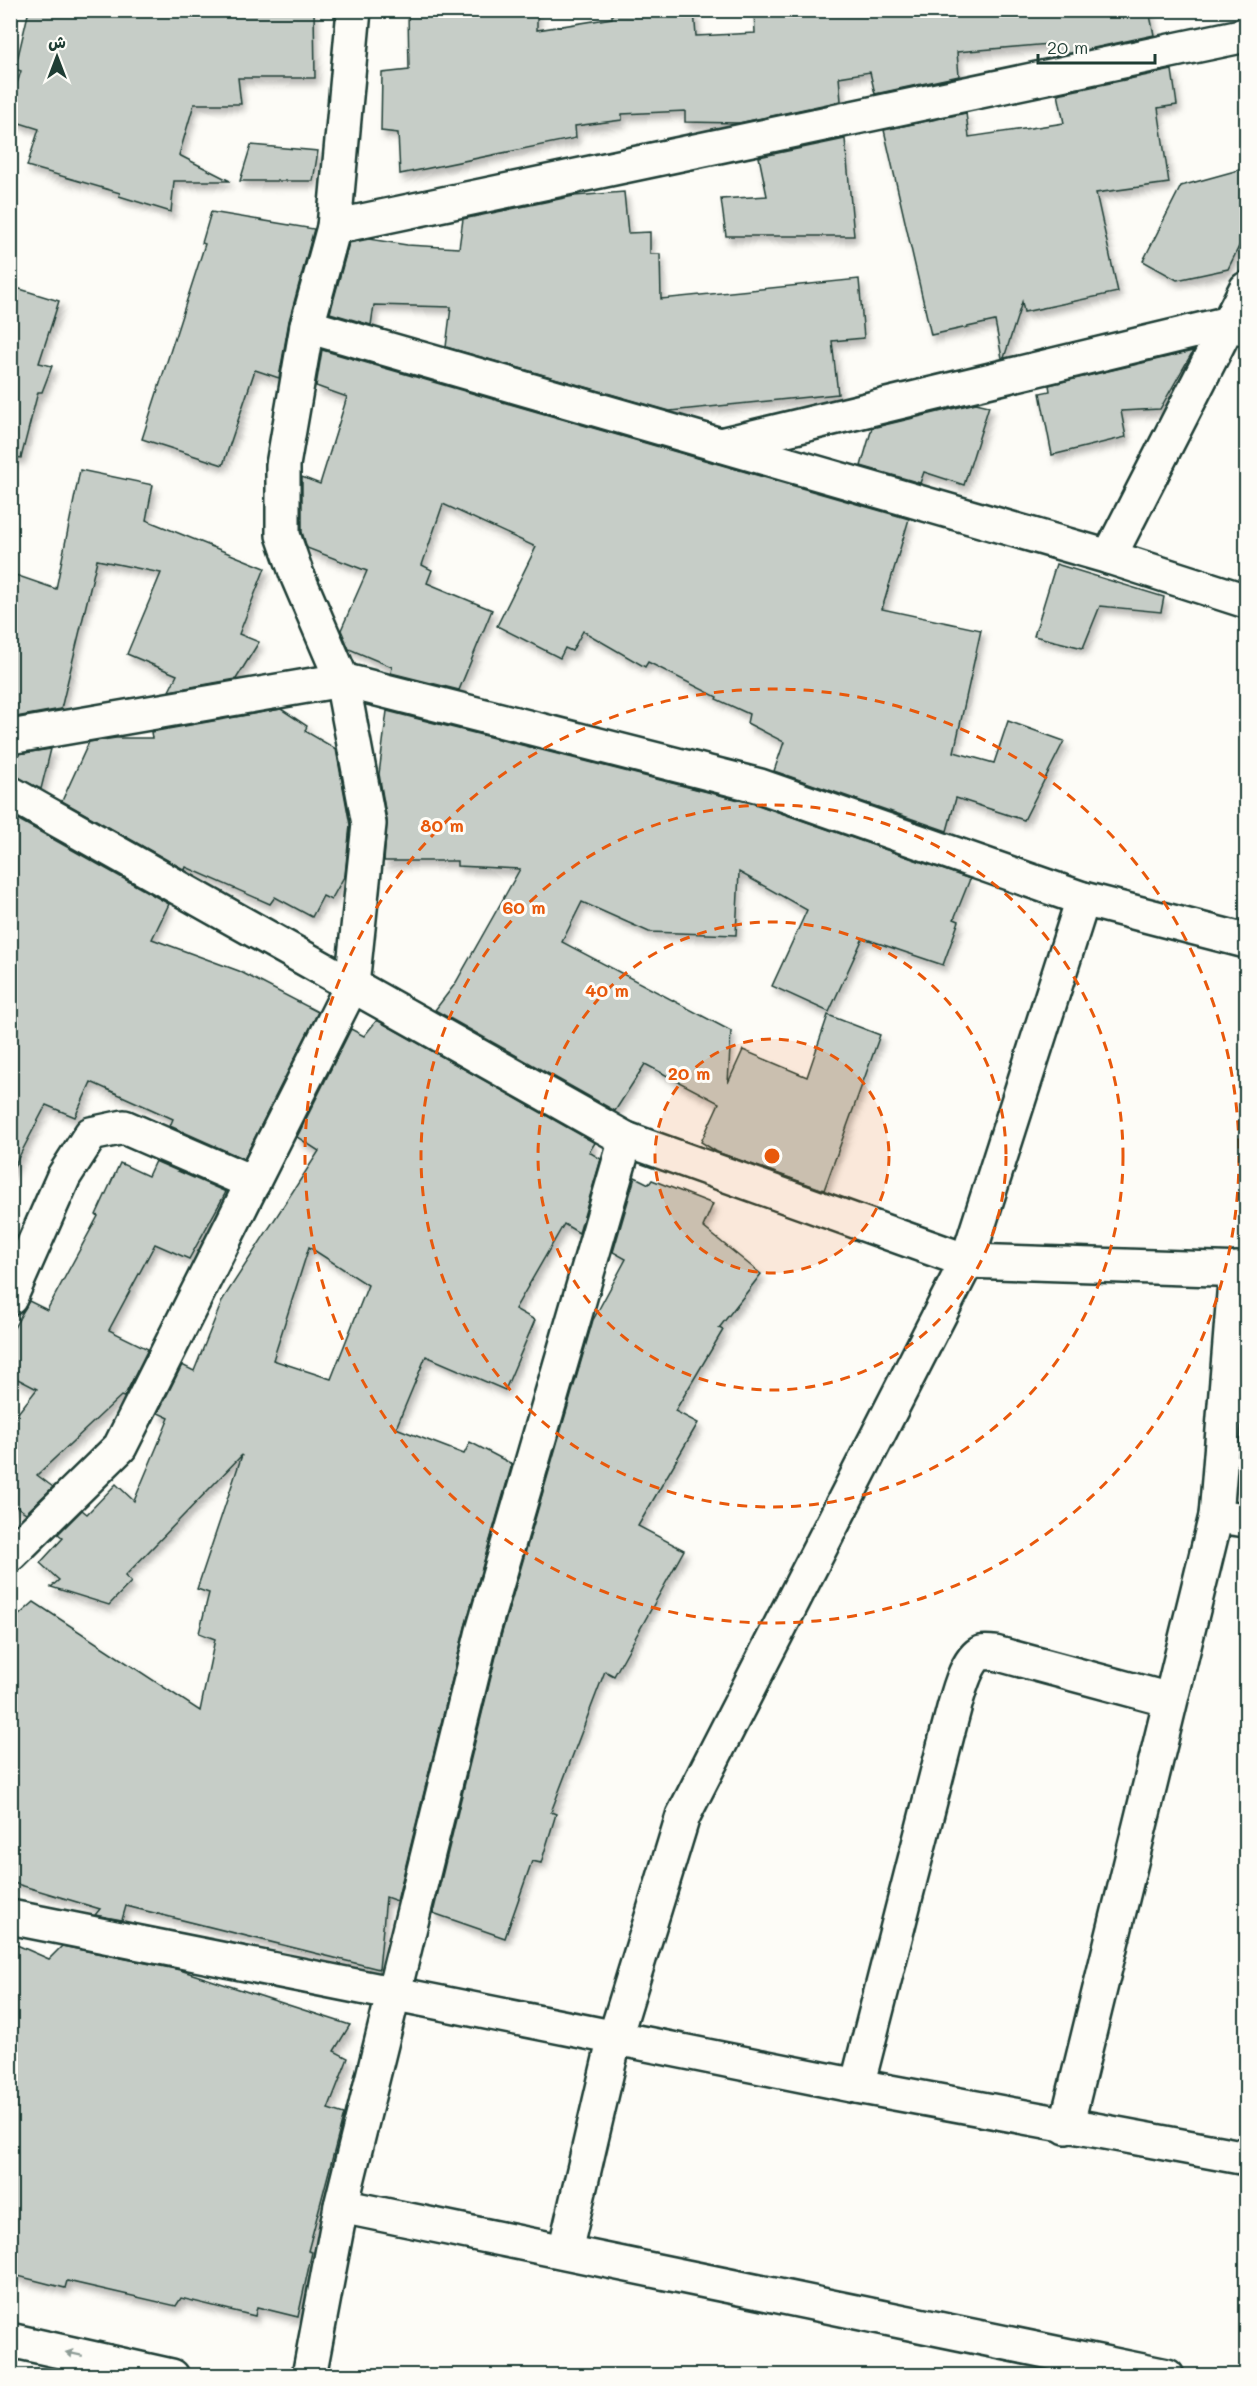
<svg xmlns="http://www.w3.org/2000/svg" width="1257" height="2386" font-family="Mali,'Playpen Sans Arabic',sans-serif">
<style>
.building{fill:#c6cdc7;stroke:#1f3d34;stroke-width:1.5;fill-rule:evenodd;filter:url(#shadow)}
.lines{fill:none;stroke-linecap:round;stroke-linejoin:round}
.street-casing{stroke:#1f3d34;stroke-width:38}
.secondary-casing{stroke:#1f3d34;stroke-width:38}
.street{stroke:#fdfcf7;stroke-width:33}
.secondary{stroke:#fdfcf7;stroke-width:33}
.oneway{fill:#8e9c96}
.ring{fill:none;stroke:#e8590c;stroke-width:3;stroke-dasharray:10 8}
.centre{fill:#e8590c;stroke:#fdfcf7;stroke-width:3}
.ring-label{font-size:18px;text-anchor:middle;font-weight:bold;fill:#e8590c;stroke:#fdfcf7;stroke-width:6;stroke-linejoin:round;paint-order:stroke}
</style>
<defs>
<filter id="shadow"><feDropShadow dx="3.5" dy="6" stdDeviation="3" flood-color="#0004"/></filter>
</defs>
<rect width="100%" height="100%" fill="#fdfcf7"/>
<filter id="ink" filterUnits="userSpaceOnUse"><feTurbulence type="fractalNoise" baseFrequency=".0167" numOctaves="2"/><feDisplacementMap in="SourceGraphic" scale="12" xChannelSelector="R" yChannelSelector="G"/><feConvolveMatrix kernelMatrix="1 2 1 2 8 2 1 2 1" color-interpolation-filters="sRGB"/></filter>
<g filter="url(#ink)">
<!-- building -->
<g class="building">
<path d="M 29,10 L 314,10 L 315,78 L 238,78 L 241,104 L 194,104 L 179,155 L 230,181 L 174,181 L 171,212 L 119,196 L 120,193 L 27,166 L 39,129 L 10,120 L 10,105 L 21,71 L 15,69 Z"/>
<path d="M 408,10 L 537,10 L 537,30 L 612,18 L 612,10 L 694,10 L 696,36 L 755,33 L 754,10 L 1149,10 L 1154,35 L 1052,57 L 1049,44 L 957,52 L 959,76 L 875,94 L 870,72 L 839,77 L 841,101 L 739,123 L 685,122 L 685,111 L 622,114 L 622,120 L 575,126 L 576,138 L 400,174 L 398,133 L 381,131 L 382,73 L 409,70 Z"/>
<path d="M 1172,70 L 1177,105 L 1158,108 L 1169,183 L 1096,193 L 1118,292 L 1024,312 L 1022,302 L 1004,358 L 1002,358 L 995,321 L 931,335 L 884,130 L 966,113 L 969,137 L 1064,123 L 1058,94 Z"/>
<path d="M 845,139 L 854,236 L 726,236 L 721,199 L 767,196 L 759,157 Z"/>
<path d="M 251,145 L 318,151 L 313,181 L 240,181 Z"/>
<path d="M 1246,168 L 1246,232 L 1228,269 L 1177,280 L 1143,261 L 1181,186 Z"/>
<path d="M 624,192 L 628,233 L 650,232 L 650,254 L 660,254 L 661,299 L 859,279 L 864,338 L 832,341 L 838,394 L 670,411 L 446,347 L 451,307 L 374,305 L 371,325 L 330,313 L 349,243 L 369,239 L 407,245 L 459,248 L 463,219 L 574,196 Z"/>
<path d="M 211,212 L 314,229 L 289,321 L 279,378 L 255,370 L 223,465 L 142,439 L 205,244 L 202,243 Z"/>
<path d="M 10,286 L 59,301 L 39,363 L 52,366 L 42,392 L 38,392 L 21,458 L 10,456 Z"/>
<path d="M 322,350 L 909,519 L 882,609 L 981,630 L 954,752 L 994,763 L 1008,721 L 1064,741 L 1024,820 L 956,798 L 947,831 L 774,771 L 784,742 L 747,723 L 749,714 L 716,699 L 717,697 L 648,662 L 645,667 L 583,631 L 572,651 L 565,648 L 560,658 L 497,626 L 536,547 L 443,504 L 422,565 L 432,570 L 427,583 L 492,610 L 459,690 L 391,673 L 392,667 L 349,649 L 341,630 L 367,571 L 307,548 L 302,532 L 302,477 L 320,484 L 347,397 L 316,386 Z"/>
<path d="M 1193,351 L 1160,409 L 1121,411 L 1126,437 L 1052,455 L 1040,393 L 1050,391 L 1049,385 Z"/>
<path d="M 976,403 L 989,406 L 964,485 L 924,472 L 920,483 L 861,466 L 872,428 Z"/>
<path d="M 80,470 L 153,485 L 146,520 L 265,568 L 239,634 L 259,642 L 236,679 L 169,691 L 177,675 L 127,654 L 161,573 L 97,560 L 61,709 L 10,718 L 10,573 L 56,589 Z"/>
<path d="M 1056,564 L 1164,597 L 1161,612 L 1100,606 L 1083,648 L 1034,636 Z"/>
<path d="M 281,709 L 307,726 L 305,731 L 336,749 L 350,825 L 345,875 L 331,900 L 323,896 L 312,917 L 275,897 L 270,904 L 186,867 L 185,870 L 62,801 L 89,742 L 116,738 L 152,738 L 151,732 Z"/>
<path d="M 387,711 L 755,804 L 970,879 L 954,919 L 959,921 L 943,965 L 863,938 L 829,1012 L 772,986 L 807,910 L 739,872 L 736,935 L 649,932 L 582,902 L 562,942 L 731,1031 L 728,1083 L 743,1050 L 807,1077 L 828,1015 L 880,1035 L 824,1190 L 717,1152 L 701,1142 L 719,1103 L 645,1064 L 615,1111 L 435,1010 L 455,984 L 520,869 L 457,866 L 457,861 L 384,861 L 387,821 L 379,774 Z"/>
<path d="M 51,749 L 41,789 L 10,774 L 10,755 Z"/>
<path d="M 10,815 L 169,904 L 152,939 L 239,971 L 318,1012 L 244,1159 L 170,1126 L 173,1119 L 91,1082 L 75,1117 L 46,1105 L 10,1174 Z"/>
<path d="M 377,1020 L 595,1143 L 589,1152 L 601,1159 L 579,1233 L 564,1224 L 515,1309 L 535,1320 L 505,1390 L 426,1356 L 396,1428 L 464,1454 L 470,1442 L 512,1464 L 465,1627 L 397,1901 L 386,1897 L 379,1969 L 126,1906 L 122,1920 L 95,1915 L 100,1909 L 10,1882 L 10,1623 L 34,1602 L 200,1711 L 215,1639 L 199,1633 L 209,1593 L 197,1589 L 242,1455 L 125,1576 L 131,1582 L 109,1605 L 51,1587 L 59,1580 L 40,1563 L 63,1538 L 58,1534 L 82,1510 L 87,1514 L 116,1484 L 134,1501 L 169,1418 L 158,1413 L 182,1365 L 194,1371 L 223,1299 L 319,1151 L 297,1137 L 351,1029 L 364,1036 ZM 309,1247 L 368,1285 L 331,1379 L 273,1360 Z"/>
<path d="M 155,1161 L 226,1192 L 189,1259 L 155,1244 L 109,1330 L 148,1349 L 124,1397 L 121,1396 L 37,1475 L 53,1487 L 26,1513 L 10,1502 L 10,1423 L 37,1389 L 10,1375 L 10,1335 L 29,1301 L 47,1310 L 98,1216 L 96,1215 L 120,1163 L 148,1176 Z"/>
<path d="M 635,1177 L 649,1184 L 652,1180 L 713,1204 L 703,1227 L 761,1274 L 719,1328 L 723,1330 L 675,1411 L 698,1423 L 638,1526 L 684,1550 L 614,1676 L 605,1671 L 551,1812 L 556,1814 L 541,1863 L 532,1861 L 505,1938 L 433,1913 L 501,1636 L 593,1320 L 626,1259 L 613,1252 Z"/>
<path d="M 10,1942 L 49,1959 L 62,1946 L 180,1970 L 350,2025 L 334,2051 L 348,2058 L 328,2109 L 344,2114 L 308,2251 L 312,2252 L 298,2317 L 257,2307 L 255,2316 L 181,2298 L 176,2306 L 67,2281 L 65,2288 L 10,2274 Z"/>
</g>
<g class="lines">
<!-- street casing -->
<g class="street-casing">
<g id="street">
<path d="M 334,227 L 1246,35"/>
<path d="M 307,326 L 1109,557 L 1246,601"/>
<path d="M 720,445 L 1229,323 L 1246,329"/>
<path d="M 1109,557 L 1246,289"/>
<path d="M 10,737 L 342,680 L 760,786 L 1083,899 L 1246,941"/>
<path d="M 10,793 L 626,1139 L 967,1261 L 1246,1270"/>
<path d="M 10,1298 L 64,1176 L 91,1134 L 124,1127 L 253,1183"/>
<path d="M 1216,1516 L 1246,1520"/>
<path d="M 10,1555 L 120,1447 L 352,985 L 369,824 L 342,680 L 297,575 L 283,535 L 283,465 L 307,326 L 334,227 L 354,10"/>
<path d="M 10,1917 L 857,2086 L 1246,2158"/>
<path d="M 857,2086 L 948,1731 C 953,1714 964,1659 981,1653 C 985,1652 991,1653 995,1653 L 1170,1700"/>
<path d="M 1066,2127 L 1216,1516 L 1236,1269"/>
<path d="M 341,2206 L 1167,2376"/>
<path d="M 565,2251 L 615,2037 L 683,1816 L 967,1261 L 1083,899"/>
<path d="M 309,2376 L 341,2206 L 483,1631 L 626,1139"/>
</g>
</g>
<!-- secondary casing -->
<g class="secondary-casing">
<path id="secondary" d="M 10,2340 L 172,2376"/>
</g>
<!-- street -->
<use href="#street" class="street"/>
<!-- secondary -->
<use href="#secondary" class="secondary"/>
</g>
<!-- one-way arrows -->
<defs><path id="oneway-solid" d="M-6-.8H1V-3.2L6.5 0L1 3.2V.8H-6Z" transform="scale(1.5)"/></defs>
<use class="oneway" href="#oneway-solid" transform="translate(74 2354) rotate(-168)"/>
</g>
<!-- distance rings -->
<circle cx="772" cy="1156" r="117" fill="#e8590c" fill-opacity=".12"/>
<g class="ring">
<circle cx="772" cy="1156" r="117"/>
<circle cx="772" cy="1156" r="234"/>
<circle cx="772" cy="1156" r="351"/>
<circle cx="772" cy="1156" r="467"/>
</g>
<circle cx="772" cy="1156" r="9" class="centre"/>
<g class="ring-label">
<text x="442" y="832">80 m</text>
<text x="524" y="914">60 m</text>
<text x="607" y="997">40 m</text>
<text x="689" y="1080">20 m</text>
</g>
<!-- margin -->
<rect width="1257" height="2386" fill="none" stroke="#fdfcf7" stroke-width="36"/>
<rect x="18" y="18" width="1221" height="2350" fill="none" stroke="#1f3d34" stroke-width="2" filter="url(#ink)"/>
<!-- north arrow -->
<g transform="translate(57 57)" stroke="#fdfcf7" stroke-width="4.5" paint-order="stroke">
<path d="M0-4.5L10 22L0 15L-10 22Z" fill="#1f3d34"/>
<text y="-9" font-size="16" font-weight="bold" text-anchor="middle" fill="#1f3d34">ش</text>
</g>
<!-- scale -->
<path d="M1038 54v9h117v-9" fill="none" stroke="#1f3d34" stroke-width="3"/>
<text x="1047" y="54" font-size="18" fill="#1f3d34" stroke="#fdfcf7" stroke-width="4.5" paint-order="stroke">20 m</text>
</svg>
